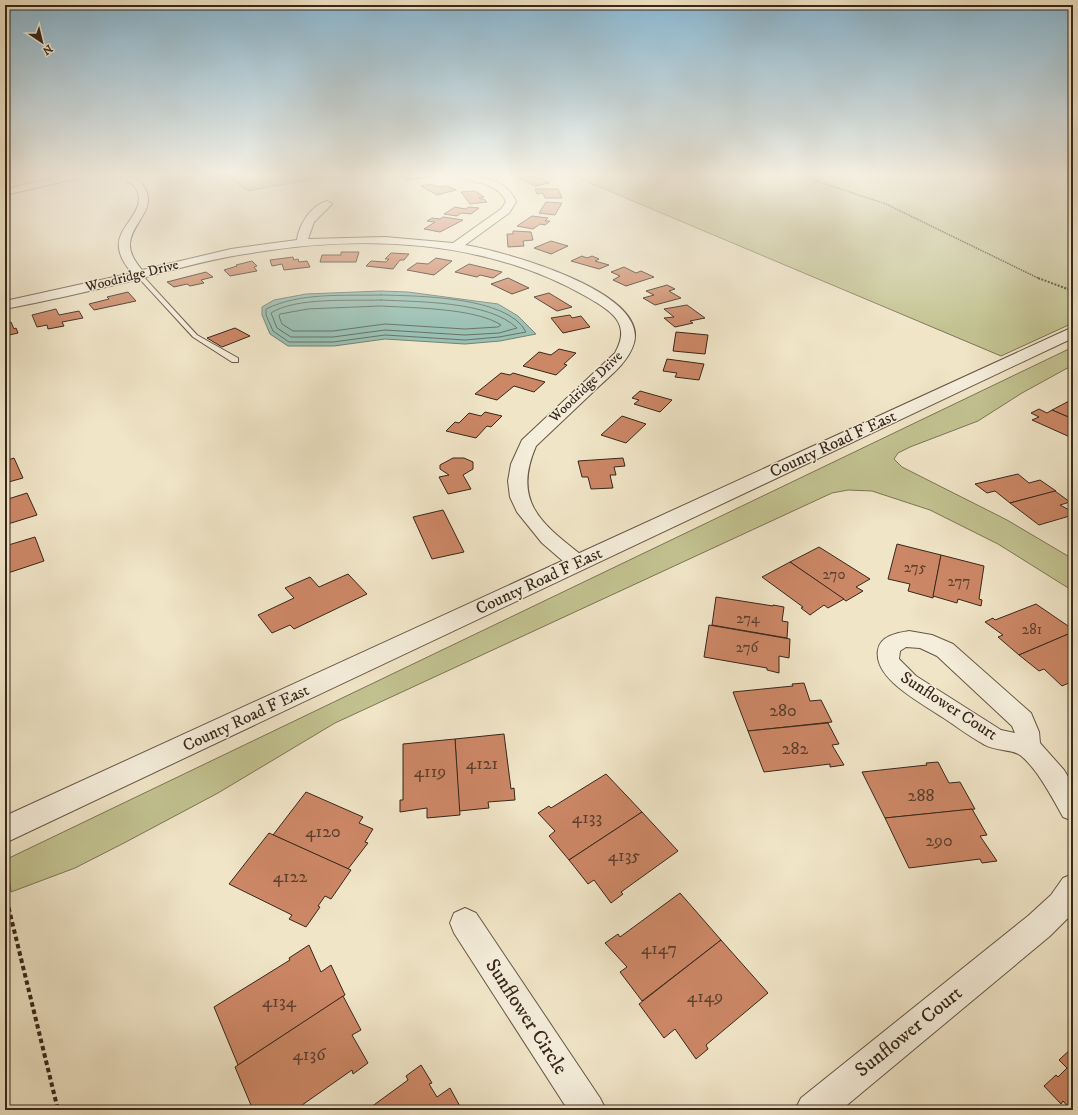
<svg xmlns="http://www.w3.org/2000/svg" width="1078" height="1115" font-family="'IM FELL DW Pica',serif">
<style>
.green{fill:#c2c290;stroke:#7c7455}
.water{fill:#9abfb3;stroke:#728276}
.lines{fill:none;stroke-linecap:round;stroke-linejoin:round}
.shore{stroke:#687366;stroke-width:1}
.building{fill:#cc8766;stroke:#37271a}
.service-casing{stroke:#655645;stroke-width:2}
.minor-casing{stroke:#655645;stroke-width:2}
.tertiary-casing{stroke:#655645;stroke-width:2}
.path-far2{stroke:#37271a;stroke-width:1.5;stroke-dasharray:1.5 1;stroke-linecap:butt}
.path-far1{stroke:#37271a;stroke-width:2;stroke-dasharray:2 1.5;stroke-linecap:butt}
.path{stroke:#37271a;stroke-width:4;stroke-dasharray:4.5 3;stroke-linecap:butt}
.service{fill:#f5eedb;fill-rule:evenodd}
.minor{fill:#f5eedb;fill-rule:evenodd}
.tertiary{fill:#f5eedb;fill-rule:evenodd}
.labels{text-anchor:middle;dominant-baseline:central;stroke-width:3;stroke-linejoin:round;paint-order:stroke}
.far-street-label{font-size:14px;fill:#37271a;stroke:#f5eedb}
.number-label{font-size:15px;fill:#5c3f2d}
.street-label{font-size:17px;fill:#37271a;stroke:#f5eedb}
.near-number-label{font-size:18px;fill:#5c3f2d}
.near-street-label{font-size:20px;fill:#37271a;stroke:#f5eedb}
</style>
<rect width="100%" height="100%" fill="#f0e5c7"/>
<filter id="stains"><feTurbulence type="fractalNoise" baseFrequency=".005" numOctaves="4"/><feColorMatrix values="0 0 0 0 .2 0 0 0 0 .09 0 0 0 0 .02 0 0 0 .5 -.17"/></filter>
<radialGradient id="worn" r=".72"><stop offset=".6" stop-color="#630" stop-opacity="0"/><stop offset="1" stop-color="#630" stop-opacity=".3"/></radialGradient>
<!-- green -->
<g class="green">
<path d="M 226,175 L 333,175 L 248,191 Z"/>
<path d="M 571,175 L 1073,175 L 1073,323 L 1001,356 Z"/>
<path d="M 1073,347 L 1073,365 L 1022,393 L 978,421 L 910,447 L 898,453 L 894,459 L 902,467 L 1007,520 L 1073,559 L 1073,591 L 998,544 L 930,510 L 872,491 L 848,490 L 832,493 L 335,723 L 218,793 L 124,843 L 75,868 L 11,892 L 7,859 Z"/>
</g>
<!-- water -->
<path class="water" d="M 381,291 L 408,292 L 498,304 L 518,316 L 536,334 L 500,341 L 465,344 L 385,339 L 334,346 L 288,346 L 270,334 L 262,315 L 262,307 L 274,300 L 306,294 Z"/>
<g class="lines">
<!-- shore -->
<g class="shore">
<path d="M 381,295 C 417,296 508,296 526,332 L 499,337 L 465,340 L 385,335 L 333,342 L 289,342 L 273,331 L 266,315 L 266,309 C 301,292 343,296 381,295 Z"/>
<path d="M 381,300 C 419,302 489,301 517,328 L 499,333 L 465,335 L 385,330 L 333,337 L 291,337 L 277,328 L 271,313 C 295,297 352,301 381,300 Z"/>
<path d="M 381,306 C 413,308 475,308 501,325 L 498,327 L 465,329 L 385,324 L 333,331 L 293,331 L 282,324 L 279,316 L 280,314 L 308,309 Z"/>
</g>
</g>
<!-- building -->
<g class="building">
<path d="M 397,175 L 426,175 L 429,177 L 405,180 Z"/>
<path d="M 530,176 L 541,179 L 549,183 L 535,186 L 519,178 Z"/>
<path d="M 430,184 L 439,187 L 447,186 L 456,190 L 437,195 L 421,186 Z"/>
<path d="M 535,189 L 558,189 L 562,198 L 545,198 L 543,193 L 537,194 Z"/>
<path d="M 475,191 L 484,197 L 479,198 L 480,199 L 484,199 L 487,202 L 470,204 L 461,192 Z"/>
<path d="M 546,202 L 562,203 L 555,215 L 539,213 Z"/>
<path d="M 455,207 L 465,209 L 469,207 L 479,208 L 471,214 L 461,213 L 457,216 L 444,214 Z"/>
<path d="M 532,216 L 548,218 L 545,221 L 550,221 L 545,225 L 540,224 L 533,229 L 517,226 Z"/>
<path d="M 443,217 L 463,220 L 440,232 L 424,229 L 435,222 L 427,221 L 432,218 L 440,219 Z"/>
<path d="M 513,231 L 531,232 L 533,240 L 523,241 L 524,246 L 508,247 L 507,234 L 513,234 Z"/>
<path d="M 551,241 L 568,246 L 551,254 L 534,248 Z"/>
<path d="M 341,252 L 359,252 L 356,262 L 320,262 L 322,255 L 341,255 Z"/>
<path d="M 391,253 L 409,254 L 404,260 L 400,260 L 393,269 L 366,266 L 371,261 L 386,262 L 389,259 L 385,259 Z"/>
<path d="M 582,256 L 587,258 L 592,256 L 599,259 L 595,261 L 609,265 L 599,269 L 571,261 Z"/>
<path d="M 293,257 L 294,260 L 298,259 L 299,262 L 307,261 L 310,267 L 284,270 L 282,264 L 272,266 L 270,260 Z"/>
<path d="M 436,258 L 452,261 L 434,275 L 407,270 L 417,263 L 428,264 Z"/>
<path d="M 252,261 L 257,266 L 254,267 L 257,271 L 230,276 L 224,270 L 237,266 L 236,265 Z"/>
<path d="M 469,264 L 502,272 L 493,278 L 480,275 L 477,277 L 455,272 Z"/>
<path d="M 624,267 L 636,273 L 641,271 L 654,277 L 626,286 L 613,280 L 620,276 L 611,272 Z"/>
<path d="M 206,272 L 213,277 L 201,280 L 204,283 L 190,286 L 187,284 L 174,287 L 167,282 Z"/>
<path d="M 508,278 L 529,288 L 512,294 L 491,284 Z"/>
<path d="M 667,285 L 675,289 L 669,291 L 681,298 L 655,305 L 643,298 L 654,295 L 646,291 Z"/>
<path d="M 128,292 L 136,301 L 94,310 L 89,304 L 109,299 L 107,297 Z"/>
<path d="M 549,293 L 572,307 L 557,311 L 534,297 Z"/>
<path d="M 687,305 L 705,318 L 690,321 L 693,323 L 675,327 L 664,318 L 674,317 L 664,309 Z"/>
<path d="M 56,309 L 59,315 L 79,311 L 83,318 L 62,322 L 64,326 L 48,329 L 47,325 L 37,327 L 32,315 Z"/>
<path d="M 570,315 L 572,318 L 581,316 L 590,327 L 563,333 L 551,318 Z"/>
<path d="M 11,322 L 14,329 L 16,328 L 18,333 L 5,336 L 5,323 Z"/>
<path d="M 235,328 L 250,336 L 222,347 L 207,338 Z"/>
<path d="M 676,332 L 708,335 L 705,354 L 673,351 Z"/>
<path d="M 559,349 L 576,353 L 564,364 L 567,365 L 556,375 L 523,366 L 539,352 L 551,355 Z"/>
<path d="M 667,359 L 704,364 L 699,380 L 675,377 L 677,373 L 663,371 Z"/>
<path d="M 501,373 L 510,375 L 513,373 L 545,382 L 534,392 L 514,386 L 497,400 L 475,394 Z"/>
<path d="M 640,391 L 672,400 L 660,412 L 634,404 L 639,400 L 632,398 Z"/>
<path d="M 1071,400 L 1073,401 L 1073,419 L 1052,410 Z"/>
<path d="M 1039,409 L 1047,413 L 1052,410 L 1073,419 L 1073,437 L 1070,437 L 1032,420 L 1039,417 L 1031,413 Z"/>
<path d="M 485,412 L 502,416 L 491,427 L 487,426 L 476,438 L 446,431 L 455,422 L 459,423 L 469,413 L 481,416 Z"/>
<path d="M 622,416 L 646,424 L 626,443 L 601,435 Z"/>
<path d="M 14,458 L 23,478 L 5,483 L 5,461 Z"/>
<path d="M 453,458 L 464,458 L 473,462 L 473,469 L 463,475 L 471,489 L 448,494 L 439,477 L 449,475 L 440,469 L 440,465 Z"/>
<path d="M 623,458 L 625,466 L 614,467 L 616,475 L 610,475 L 613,488 L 591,489 L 588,477 L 582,477 L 578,461 Z"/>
<path d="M 1018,474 L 1029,483 L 1040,480 L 1056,491 L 1010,503 L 995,491 L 987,493 L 975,484 Z"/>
<path d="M 1055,491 L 1070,502 L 1060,505 L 1073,512 L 1073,515 L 1039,525 L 1010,503 Z"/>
<path d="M 27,493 L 37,515 L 8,524 L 10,528 L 5,530 L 5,500 Z"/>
<path d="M 443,510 L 464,552 L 432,559 L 413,517 Z"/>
<path d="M 35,537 L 44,561 L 5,574 L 5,546 Z"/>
<path d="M 897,544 L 941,555 L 933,598 L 908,591 L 910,584 L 888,579 Z"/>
<path d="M 819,547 L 870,579 L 856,587 L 863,591 L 846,601 L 790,562 Z"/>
<path d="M 941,555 L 984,566 L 979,599 L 982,600 L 981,606 L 958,599 L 957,603 L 933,596 Z"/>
<path d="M 790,562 L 844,599 L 828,608 L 824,605 L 810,615 L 801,608 L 803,607 L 762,577 Z"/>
<path d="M 348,574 L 367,594 L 294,629 L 290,625 L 272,633 L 258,615 L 294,598 L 285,588 L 310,577 L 319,587 Z"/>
<path d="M 716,597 L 773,606 L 773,605 L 784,607 L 782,621 L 788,622 L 787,638 L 712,625 Z"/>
<path d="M 1036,604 L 1071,628 L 1073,632 L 1019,655 L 998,637 L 1003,635 L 985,622 L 993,618 L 995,620 Z"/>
<path d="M 709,625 L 790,639 L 789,658 L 779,656 L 779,673 L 767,670 L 767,668 L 704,657 Z"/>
<path d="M 1073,632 L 1073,678 L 1069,680 L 1071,682 L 1062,686 L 1044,669 L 1039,671 L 1019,655 Z"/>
<path d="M 804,683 L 810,701 L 821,700 L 832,722 L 748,731 L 733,692 L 793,686 L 792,684 Z"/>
<path d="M 828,723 L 839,744 L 832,745 L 844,765 L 830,767 L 830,764 L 764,772 L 748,731 Z"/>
<path d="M 504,734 L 511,789 L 514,788 L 515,800 L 488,802 L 489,808 L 459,811 L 455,739 Z"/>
<path d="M 455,739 L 460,815 L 427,818 L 427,808 L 400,812 L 400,800 L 403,800 L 403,744 Z"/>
<path d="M 938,762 L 949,783 L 960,782 L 975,809 L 885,818 L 862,772 L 927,765 L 926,763 Z"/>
<path d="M 606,774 L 642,812 L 569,860 L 549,836 L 555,831 L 538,813 L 549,806 L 551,808 Z"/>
<path d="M 306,792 L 363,817 L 359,823 L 373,829 L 365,842 L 368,843 L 348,869 L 273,835 Z"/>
<path d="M 972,809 L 987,835 L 980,836 L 997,861 L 982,863 L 980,859 L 909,868 L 885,818 Z"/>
<path d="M 642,812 L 678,851 L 621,892 L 623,894 L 611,903 L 594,880 L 588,884 L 569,860 Z"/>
<path d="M 269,833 L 351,870 L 331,899 L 325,896 L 318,906 L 320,907 L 306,927 L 289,919 L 292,915 L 229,884 Z"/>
<path d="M 680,893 L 721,940 L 642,1001 L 620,972 L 627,967 L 605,943 L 618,934 L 620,937 Z"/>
<path d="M 721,940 L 768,993 L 706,1045 L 708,1049 L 696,1059 L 675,1029 L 664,1038 L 639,1004 Z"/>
<path d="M 309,945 L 321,972 L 331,965 L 345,995 L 238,1065 L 214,1007 L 290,960 L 289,958 Z"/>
<path d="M 343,996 L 361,1030 L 352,1035 L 368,1063 L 353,1074 L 352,1070 L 295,1110 L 253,1110 L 235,1067 Z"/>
<path d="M 1073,1047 L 1073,1110 L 1071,1110 L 1063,1101 L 1061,1104 L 1044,1086 L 1056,1075 L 1058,1077 L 1067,1068 L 1059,1060 Z"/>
<path d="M 421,1065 L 432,1083 L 429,1084 L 437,1097 L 450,1088 L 462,1110 L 367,1110 L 408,1080 L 406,1076 Z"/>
</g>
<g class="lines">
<!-- service casing -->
<g class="service-casing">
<path id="service" d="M 137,274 L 141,274 L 197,335 L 238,358 L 238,362 L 232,362 L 193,337 L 137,276 Z"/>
</g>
<!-- minor casing -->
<g class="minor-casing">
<g id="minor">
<path d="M 67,175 L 85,175 L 83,177 L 5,195 L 5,189 Z"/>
<path d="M 115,175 C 128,175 137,175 144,187 C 158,209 132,222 130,243 C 129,253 136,263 142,270 L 231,249 L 297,240 C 299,225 311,205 327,201 L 332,204 L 314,222 L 308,239 L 385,237 L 453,243 L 501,209 L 506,202 C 500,184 475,182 459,178 L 458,175 C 479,175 508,180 516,202 L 509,213 L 465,245 C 502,251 654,292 633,346 C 626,365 607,378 593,392 C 574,410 555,428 536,446 C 511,504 544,525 585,558 L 588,563 L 585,568 L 578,570 L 571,568 L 542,543 L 517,512 L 510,497 L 508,481 L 511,464 L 522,440 L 615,353 C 632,323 611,311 587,297 C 484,238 360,234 245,254 C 205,260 166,272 127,282 C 87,292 46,301 5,309 L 5,301 L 132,273 C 126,266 120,258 119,248 C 115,226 152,209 134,186 C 129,180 120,180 115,175 Z"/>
<path d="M 909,631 L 932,635 L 953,644 L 1031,713 L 1039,732 L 1040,743 L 1064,770 L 1073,785 L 1073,821 L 1063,817 C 1053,799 1037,768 1020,755 C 1011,749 995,751 985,745 C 970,737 956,726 942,717 C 922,703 873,679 878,650 C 880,636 897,633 909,631 ZM 906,647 L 920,648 L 937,656 L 1012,726 L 1015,733 L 1001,730 L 916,676 L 899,659 L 900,651 Z"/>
<path d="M 1073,874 L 1073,913 L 1050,936 L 841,1110 L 795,1110 L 801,1098 L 1028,916 L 1051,895 L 1063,878 Z"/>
<path d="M 465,908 L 476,913 L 600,1098 L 606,1110 L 568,1110 L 454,933 L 450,923 L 454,913 Z"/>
</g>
</g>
<!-- tertiary casing -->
<g class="tertiary-casing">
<path id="tertiary" d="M 1073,327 L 1073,338 L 5,843 L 5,816 Z"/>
</g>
<!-- path-far2 -->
<path class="path-far2" d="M 798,175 L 886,204 L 1040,279"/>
<!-- path-far1 -->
<path class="path-far1" d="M 1038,278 L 1073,291"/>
<!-- path -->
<path class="path" d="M 5,893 L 58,1110"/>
<!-- service -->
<use href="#service" class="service"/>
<!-- minor -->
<use href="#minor" class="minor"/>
<!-- tertiary -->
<use href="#tertiary" class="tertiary"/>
</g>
<!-- sky -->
<linearGradient id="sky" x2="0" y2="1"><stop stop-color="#89b8d3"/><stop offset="0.53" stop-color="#f8f3e6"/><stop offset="1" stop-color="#f8f3e6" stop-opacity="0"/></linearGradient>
<rect width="1078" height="331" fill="url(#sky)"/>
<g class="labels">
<!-- far-street labels -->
<g class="far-street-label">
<text transform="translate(132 276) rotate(-14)">Woodridge Drive</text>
<text transform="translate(586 387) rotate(-44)">Woodridge Drive</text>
</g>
<!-- number labels -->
<g class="number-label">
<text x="915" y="567">275</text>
<text x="834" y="574">270</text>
<text x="959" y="581">277</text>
<text x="748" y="618">274</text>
<text x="1032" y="629">281</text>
<text x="747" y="647">276</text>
</g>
<!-- street labels -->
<g class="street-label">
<text transform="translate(833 444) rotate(-25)">County Road F East</text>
<text transform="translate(539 581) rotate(-25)">County Road F East</text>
<text transform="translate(949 706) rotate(33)">Sunflower Court</text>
<text transform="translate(246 718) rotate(-25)">County Road F East</text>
</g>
<!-- near-number labels -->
<g class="near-number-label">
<text x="783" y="711">280</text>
<text x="795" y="749">282</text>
<text x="482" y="764">4121</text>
<text x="430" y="772">4119</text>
<text x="921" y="796">288</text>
<text x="587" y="818">4133</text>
<text x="323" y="832">4120</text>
<text x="939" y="841">290</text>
<text x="624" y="856">4135</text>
<text x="290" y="877">4122</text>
<text x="659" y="949">4147</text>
<text x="705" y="997">4149</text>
<text x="279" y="1002">4134</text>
<text x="309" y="1055">4136</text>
</g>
<!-- near-street labels -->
<g class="near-street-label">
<text transform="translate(526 1017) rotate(57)">Sunflower Circle</text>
<text transform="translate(909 1032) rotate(-39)">Sunflower Court</text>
</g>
</g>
<!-- margin -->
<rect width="1078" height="1115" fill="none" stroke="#f0e5c7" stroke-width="20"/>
<rect x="6" y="6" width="1066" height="1103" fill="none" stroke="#37271a" stroke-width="2"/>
<rect x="10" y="10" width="1058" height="1095" fill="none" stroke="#37271a"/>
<!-- north arrow -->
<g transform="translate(42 42) rotate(145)" stroke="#f5eedb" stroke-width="3" paint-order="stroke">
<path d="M0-3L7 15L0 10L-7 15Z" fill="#37271a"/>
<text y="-6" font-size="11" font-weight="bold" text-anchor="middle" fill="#37271a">N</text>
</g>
<rect width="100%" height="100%" filter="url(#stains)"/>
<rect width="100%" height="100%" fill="url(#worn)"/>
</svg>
